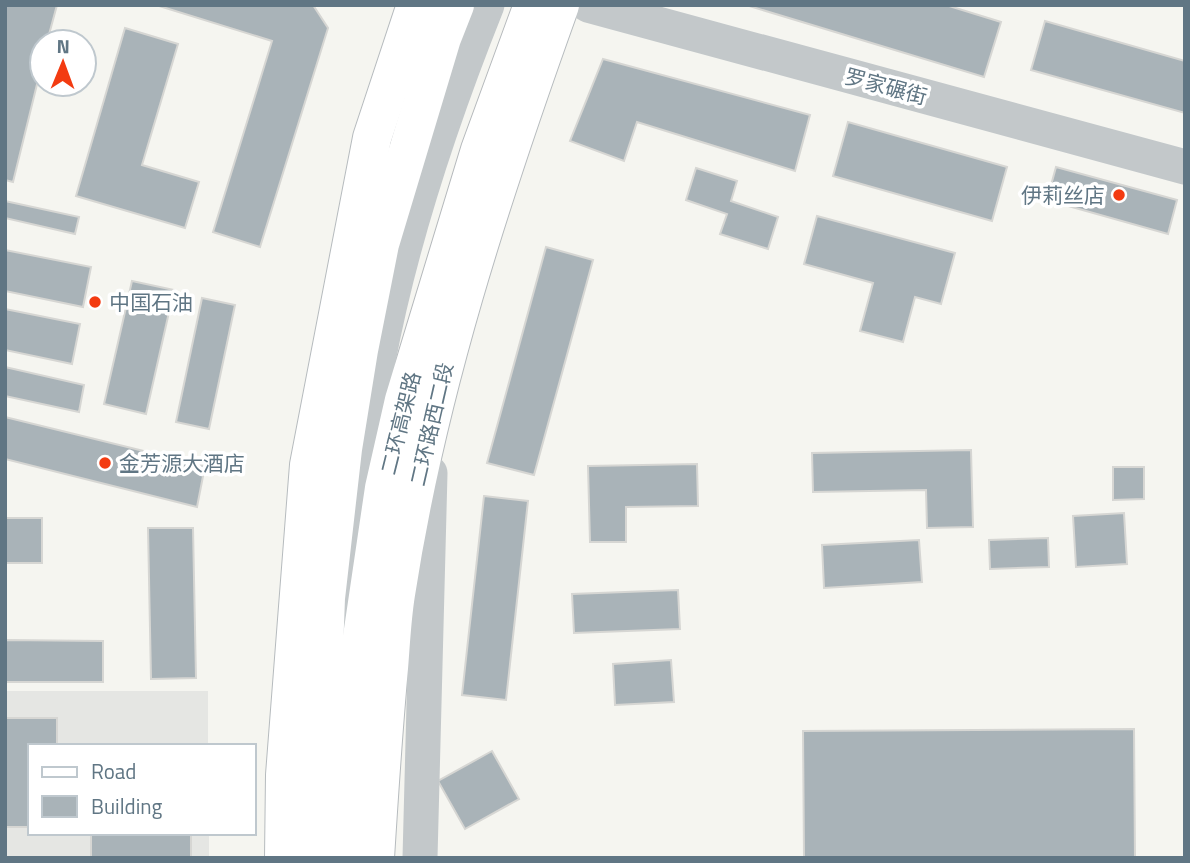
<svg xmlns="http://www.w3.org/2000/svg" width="1190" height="863" font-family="'Titillium Web','Noto Sans SC',sans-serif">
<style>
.built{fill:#e5e6e3}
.building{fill:#a9b3b8;stroke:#d6d6d3;stroke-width:2}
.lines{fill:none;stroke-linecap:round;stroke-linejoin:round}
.major-casing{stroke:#b6bbbe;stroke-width:40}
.highway-casing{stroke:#b5b9bc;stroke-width:40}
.minor{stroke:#c3c8ca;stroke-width:35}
.major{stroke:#fff;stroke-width:38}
.highway{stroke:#fff;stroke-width:38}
.poi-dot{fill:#f33b11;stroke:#fff;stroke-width:2.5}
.labels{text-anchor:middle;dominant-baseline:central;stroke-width:7;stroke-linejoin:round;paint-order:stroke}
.street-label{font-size:21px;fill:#607684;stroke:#fff}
.poi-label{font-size:21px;fill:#607684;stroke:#fff;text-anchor:start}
</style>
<rect width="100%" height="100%" fill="#f5f5f0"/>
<!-- built -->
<path class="built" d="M 5,691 L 208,691 L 208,746 L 30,746 L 30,833 L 209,833 L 209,858 L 5,858 Z"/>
<!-- building -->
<g class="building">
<path d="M 5,5 L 57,5 L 47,42 L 42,42 L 42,64 L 13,182 L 5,180 Z"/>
<path d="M 156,5 L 313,5 L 328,28 L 260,247 L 213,232 L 272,41 Z"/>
<path d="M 746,5 L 946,5 L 1001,22 L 984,77 Z"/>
<path d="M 1045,21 L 1185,61 L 1185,113 L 1031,70 Z"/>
<path d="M 125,28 L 178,44 L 142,165 L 199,182 L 185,228 L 76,196 Z"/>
<path d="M 603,59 L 810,115 L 795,171 L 637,122 L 624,161 L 570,141 Z"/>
<path d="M 848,122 L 1007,167 L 992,221 L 833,176 Z"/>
<path d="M 1056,167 L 1177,200 L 1168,234 L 1047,200 Z"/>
<path d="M 696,168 L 737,181 L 731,201 L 778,217 L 768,249 L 720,234 L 727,214 L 686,200 Z"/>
<path d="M 5,201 L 79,217 L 75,234 L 5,218 Z"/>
<path d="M 817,216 L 955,253 L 941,304 L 915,297 L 903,342 L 860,331 L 873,283 L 804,264 Z"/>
<path d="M 546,247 L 593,260 L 534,475 L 487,463 Z"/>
<path d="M 5,250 L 91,267 L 83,307 L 5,291 Z"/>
<path d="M 132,281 L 174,290 L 146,414 L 104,404 Z"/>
<path d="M 202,298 L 235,305 L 209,429 L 176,422 Z"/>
<path d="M 5,309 L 80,324 L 72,364 L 5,350 Z"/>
<path d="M 5,367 L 84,385 L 79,412 L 5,396 Z"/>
<path d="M 5,417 L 205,466 L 197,507 L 5,459 Z"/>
<path d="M 971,450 L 973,527 L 927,528 L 926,490 L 813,492 L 812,453 Z"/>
<path d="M 697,464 L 698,506 L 626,507 L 626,542 L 590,542 L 588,466 Z"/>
<path d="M 1113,467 L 1144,467 L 1144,499 L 1113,500 Z"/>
<path d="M 484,496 L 528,501 L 506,700 L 462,695 Z"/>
<path d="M 1124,513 L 1127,564 L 1076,567 L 1073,516 Z"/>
<rect x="5" y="518" width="37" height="45"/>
<path d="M 148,528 L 193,528 L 196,678 L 151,679 Z"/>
<path d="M 1048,538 L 1049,567 L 990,569 L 989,540 Z"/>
<path d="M 919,540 L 922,582 L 824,588 L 822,545 Z"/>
<path d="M 678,590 L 680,629 L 574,633 L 572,594 Z"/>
<path d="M 5,640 L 103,641 L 103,682 L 5,682 Z"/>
<path d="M 671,660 L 674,702 L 615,705 L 613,664 Z"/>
<path d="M 5,718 L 57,718 L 57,746 L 30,746 L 29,827 L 5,827 Z"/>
<path d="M 1134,729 L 1135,858 L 804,858 L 803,731 Z"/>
<path d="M 492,751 L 519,799 L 465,829 L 438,781 Z"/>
<rect x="91" y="833" width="100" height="25"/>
</g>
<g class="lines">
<!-- major casing -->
<g class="major-casing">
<g id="major">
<path d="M 284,858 L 285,775 L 309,465 L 372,138 L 416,5"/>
<path d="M 375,858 C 379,794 383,731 389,668 C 391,644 392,619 396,594 C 427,392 491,197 560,5"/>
</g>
</g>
<!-- highway casing -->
<g class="highway-casing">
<g id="highway">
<path d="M 316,858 L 326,598 L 343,449 L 359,350 L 380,244 L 442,38 L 455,5"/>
<path d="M 353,858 L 353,772 L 358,664 L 384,488 L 404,400 L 480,150 L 533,5"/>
</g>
</g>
<!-- minor -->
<g class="minor">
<path d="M 588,5 L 1185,167"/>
<path d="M 342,662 C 350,561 359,460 378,361 C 401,239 441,120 487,5"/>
<path d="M 420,858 L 430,473"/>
</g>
<!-- major -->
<use href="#major" class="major"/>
<!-- highway -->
<use href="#highway" class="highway"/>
</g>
<!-- markers -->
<g class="poi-dot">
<circle cx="1119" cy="195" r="7"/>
<circle cx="95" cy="302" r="7"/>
<circle cx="105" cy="463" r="7"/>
</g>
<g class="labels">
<!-- street labels -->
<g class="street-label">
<text transform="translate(886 86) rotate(15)">罗家碾街</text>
<text transform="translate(400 423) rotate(-76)">二环高架路</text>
<text transform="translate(431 424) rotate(-77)">二环路西二段</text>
</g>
<!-- poi labels -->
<g class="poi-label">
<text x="1105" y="195" text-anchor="end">伊莉丝店</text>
<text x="109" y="302">中国石油</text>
<text x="119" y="463">金芳源大酒店</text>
</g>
</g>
<!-- border -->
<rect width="1190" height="863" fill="none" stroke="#607684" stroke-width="14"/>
<!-- legend -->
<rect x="28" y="744" width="228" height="91" fill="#ffffff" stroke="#bfc8ce" stroke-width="2"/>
<rect x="42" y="767" width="35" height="10" fill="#ffffff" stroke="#bfc8ce" stroke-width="2"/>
<text x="91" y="779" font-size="21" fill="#607684">Road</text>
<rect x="42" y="796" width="35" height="21" fill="#a9b3b8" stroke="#bfc8ce" stroke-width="2"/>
<text x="91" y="814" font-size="21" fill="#607684">Building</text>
<!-- north arrow -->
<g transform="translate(63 63) rotate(1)"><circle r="33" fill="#ffffff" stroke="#bfc8ce" stroke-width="2"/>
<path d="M0-5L12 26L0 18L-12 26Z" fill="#f33b11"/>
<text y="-10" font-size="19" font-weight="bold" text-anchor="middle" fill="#607684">N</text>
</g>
</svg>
